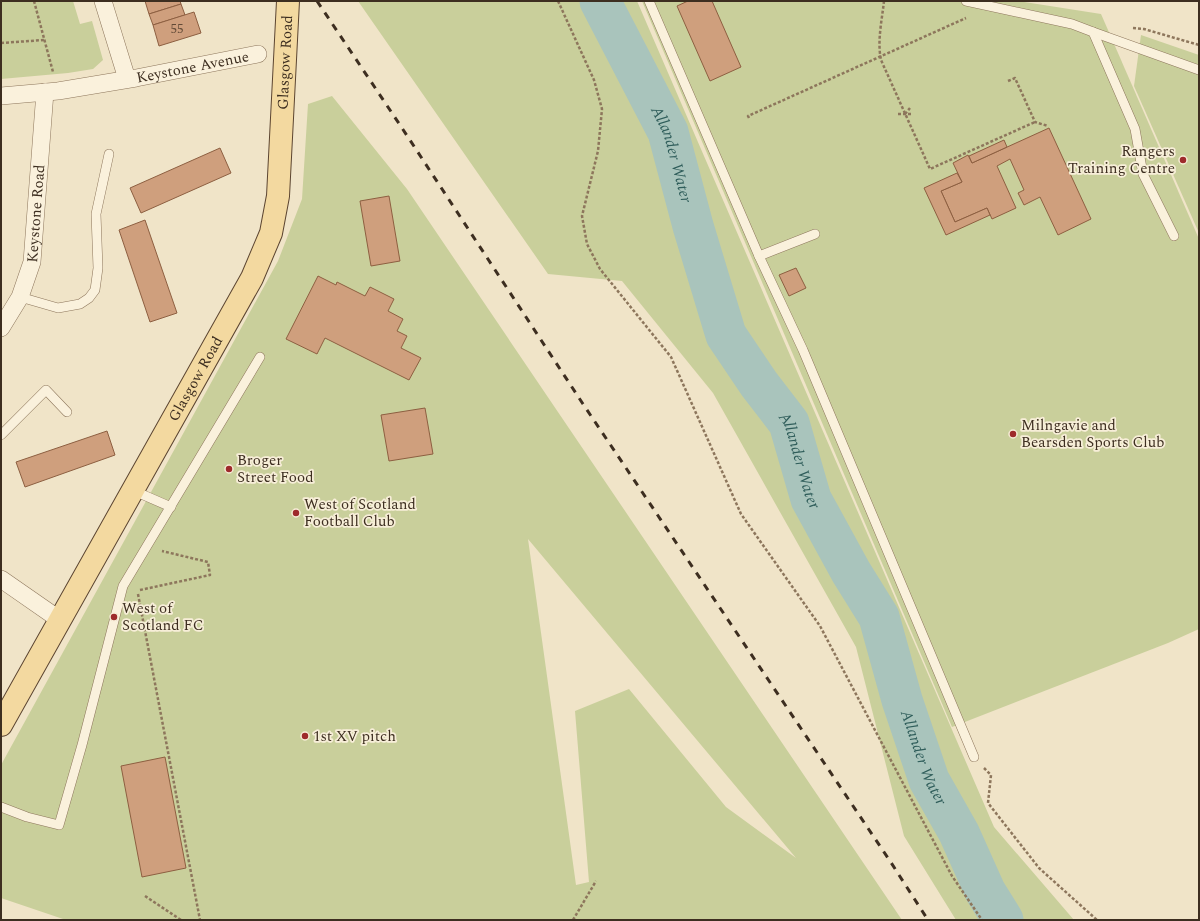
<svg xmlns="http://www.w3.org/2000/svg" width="1200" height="921" font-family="Spectral,serif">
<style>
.green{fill:#c9cf9b;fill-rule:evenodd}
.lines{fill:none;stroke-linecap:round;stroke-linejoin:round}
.river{stroke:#a9c4bc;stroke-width:41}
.building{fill:#cf9f7d;stroke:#8d5f41}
.service-casing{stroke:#8d765c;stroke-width:10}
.minor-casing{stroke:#8d765c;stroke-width:18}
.primary-casing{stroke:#5b4430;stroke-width:24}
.path{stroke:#8d765c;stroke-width:2.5;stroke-dasharray:3 2;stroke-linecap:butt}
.service{stroke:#faf1dc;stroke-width:9}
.minor{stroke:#faf1dc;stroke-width:17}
.primary{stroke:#f3d9a0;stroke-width:22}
.rail{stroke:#3d2e20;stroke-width:3;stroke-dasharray:7 7;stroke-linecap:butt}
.poi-dot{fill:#9e2a2b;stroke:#f7eed8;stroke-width:1.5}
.labels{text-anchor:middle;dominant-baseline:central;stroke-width:3.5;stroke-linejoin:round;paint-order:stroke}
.number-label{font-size:13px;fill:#624a37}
.street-label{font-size:15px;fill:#3d2e20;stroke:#f7eed8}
.poi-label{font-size:15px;fill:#3d2e20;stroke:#f7eed8;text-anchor:start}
.water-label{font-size:16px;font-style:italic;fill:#2f5d5a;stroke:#f7eed8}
</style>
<rect width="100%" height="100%" fill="#f0e4c8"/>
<!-- green -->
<g class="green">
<path d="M 1,1 L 73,1 L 80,24 L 92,21 L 103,60 L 93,69 L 68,73 L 1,79 Z"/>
<path d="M 358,1 L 637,1 L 994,827 L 1074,920 L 956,920 L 904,836 L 856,647 L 713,393 L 622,281 L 548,274 Z"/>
<path d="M 642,1 L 1018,1 L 1101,14 L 1199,239 L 1199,629 L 1168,643 L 952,727 Z"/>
<path d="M 1141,35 L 1199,55 L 1199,233 L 1134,86 Z"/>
<path d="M 332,96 L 407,189 L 902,920 L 66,920 L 1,898 L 1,765 L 278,261 L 302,199 L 308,104 ZM 528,539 L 796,858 L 726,807 L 629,689 L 575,711 L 589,882 L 576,885 Z"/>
</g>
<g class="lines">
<!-- river -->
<path class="river" id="s1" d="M 600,1 L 668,132 L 693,226 L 726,335 L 759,384 L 789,423 L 811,499 L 851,572 L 879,617 L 902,700 L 929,780 L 959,833 L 985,891 L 1003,920"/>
</g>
<!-- building -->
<g class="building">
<path d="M 145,1 L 180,1 L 181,4 L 149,14 Z"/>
<path d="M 688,1 L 712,1 L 741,67 L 710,81 L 677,6 Z"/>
<path d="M 181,4 L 185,15 L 153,25 L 149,14 Z"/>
<path d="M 194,12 L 201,33 L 159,46 L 153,25 Z"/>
<path d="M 1049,128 L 1091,219 L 1058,235 L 1040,197 L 1024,205 L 1018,193 L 1024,190 L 1010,159 L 997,166 L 1016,208 L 992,219 L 987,208 L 955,222 L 941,191 L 962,182 L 953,163 L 968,155 L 972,163 Z"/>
<path d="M 1004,140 L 1007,147 L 972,163 L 969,156 Z"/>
<path d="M 220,148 L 231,173 L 141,213 L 130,188 Z"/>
<path d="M 957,173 L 962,182 L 941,191 L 955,222 L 987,208 L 990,215 L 946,235 L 924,188 Z"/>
<path d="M 389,196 L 400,261 L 371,266 L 360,201 Z"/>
<path d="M 145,220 L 177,313 L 150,322 L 119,230 Z"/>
<path d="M 796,268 L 806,288 L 789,296 L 779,275 Z"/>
<path d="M 318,276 L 336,285 L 337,282 L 365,296 L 370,287 L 394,299 L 388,311 L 403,319 L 397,331 L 407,336 L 401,348 L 421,358 L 409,380 L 325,338 L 317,354 L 286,339 Z"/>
<path d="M 425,408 L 433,454 L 389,461 L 381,415 Z"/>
<path d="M 107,431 L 115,455 L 25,487 L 16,462 Z"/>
<path d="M 165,757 L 186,868 L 142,877 L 121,766 Z"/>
</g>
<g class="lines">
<!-- service casing -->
<g class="service-casing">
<g id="service">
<path d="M 649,1 L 759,256 L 815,234"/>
<path d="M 966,1 L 1072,24 L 1093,32 L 1135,129 L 1143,174 L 1174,236"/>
<path d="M 1093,32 L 1199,70"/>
<path d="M 759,256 L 803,350 L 974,757"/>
<path d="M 20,297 L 58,308 L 80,304 L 89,298 L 95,290 L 98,268 L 96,214 L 109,154"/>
<path d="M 1,435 L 46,390 L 67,412"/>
<path d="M 132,490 L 171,507"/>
<path d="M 1,807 L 27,817 L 59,825 L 82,745 L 123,586 L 260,357"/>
</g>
</g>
<!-- minor casing -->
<g class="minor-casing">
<g id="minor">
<path d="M 103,1 L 127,79"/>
<path id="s2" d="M 1,96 L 58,91 L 136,78 L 258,54"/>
<path id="s3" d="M 1,328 L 20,297 L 32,262 L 45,92"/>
<path d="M 1,579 L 60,620"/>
</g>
</g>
<!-- primary casing -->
<g class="primary-casing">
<g id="primary">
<path id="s4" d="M 1,725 L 252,278 L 271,233 L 278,196 L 288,1"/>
</g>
</g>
<!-- path -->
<g class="path">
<path d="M 34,1 L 53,72"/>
<path d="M 558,1 L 594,80 L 602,109 L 598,151 L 582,216 L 587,244 L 600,269 L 671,357 L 741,514 L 820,626 L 952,876 L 982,920"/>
<path d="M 884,1 C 882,20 877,41 881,60 L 930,169 L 1035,122"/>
<path d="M 1133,28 L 1144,29 L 1199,45"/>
<path d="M 1,43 L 44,40"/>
<path d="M 1008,81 L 1015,78 L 1035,122 L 1048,126"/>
<path d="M 898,114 L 912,114"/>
<path d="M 905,114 L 910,108"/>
<path d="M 749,118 L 748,116 L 966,18"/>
<path d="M 140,590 L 210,575 L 208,562 L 162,551"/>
<path d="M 138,594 L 200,920"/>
<path d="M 984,768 L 991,775 L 988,803 L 1039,868 L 1097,920"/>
<path d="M 145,896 L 181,920"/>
<path d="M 573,920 L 596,881"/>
</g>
<!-- service -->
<use href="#service" class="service"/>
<!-- minor -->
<use href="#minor" class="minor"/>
<!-- primary -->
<use href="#primary" class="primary"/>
<!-- rail -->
<path class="rail" d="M 317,1 L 402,128 L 583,404 L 890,861 L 928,920"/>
</g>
<!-- markers -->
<g class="poi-dot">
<circle cx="1183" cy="160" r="4"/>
<circle cx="1013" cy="434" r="4"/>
<circle cx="229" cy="469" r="4"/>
<circle cx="296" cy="513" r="4"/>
<circle cx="114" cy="617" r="4"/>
<circle cx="305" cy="736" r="4"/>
</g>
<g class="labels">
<!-- number labels -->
<g class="number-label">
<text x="177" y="29">55</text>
</g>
<!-- street labels -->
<g class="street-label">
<text stroke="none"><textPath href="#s4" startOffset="733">Glasgow Road</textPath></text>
<text stroke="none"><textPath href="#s2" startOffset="194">Keystone Avenue</textPath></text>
<text stroke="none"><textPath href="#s3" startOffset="122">Keystone Road</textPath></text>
<text stroke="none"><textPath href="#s4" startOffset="397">Glasgow Road</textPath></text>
</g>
<!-- poi labels -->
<g class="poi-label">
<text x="1175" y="151" text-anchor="end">Rangers<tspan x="1175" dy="17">Training Centre</tspan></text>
<text x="1021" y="425">Milngavie and<tspan x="1021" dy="17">Bearsden Sports Club</tspan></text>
<text x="237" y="460">Broger<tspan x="237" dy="17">Street Food</tspan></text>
<text x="304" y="504">West of Scotland<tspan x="304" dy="17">Football Club</tspan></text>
<text x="122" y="608">West of<tspan x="122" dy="17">Scotland FC</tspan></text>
<text x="313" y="736">1st XV pitch</text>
</g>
<!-- water labels -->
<g class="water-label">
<text stroke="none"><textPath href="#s1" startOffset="170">Allander Water</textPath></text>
<text stroke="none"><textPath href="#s1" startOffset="506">Allander Water</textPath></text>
<text stroke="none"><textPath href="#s1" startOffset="830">Allander Water</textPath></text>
</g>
</g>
<!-- border -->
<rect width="1200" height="921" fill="none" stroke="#3d2e20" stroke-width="4"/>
</svg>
